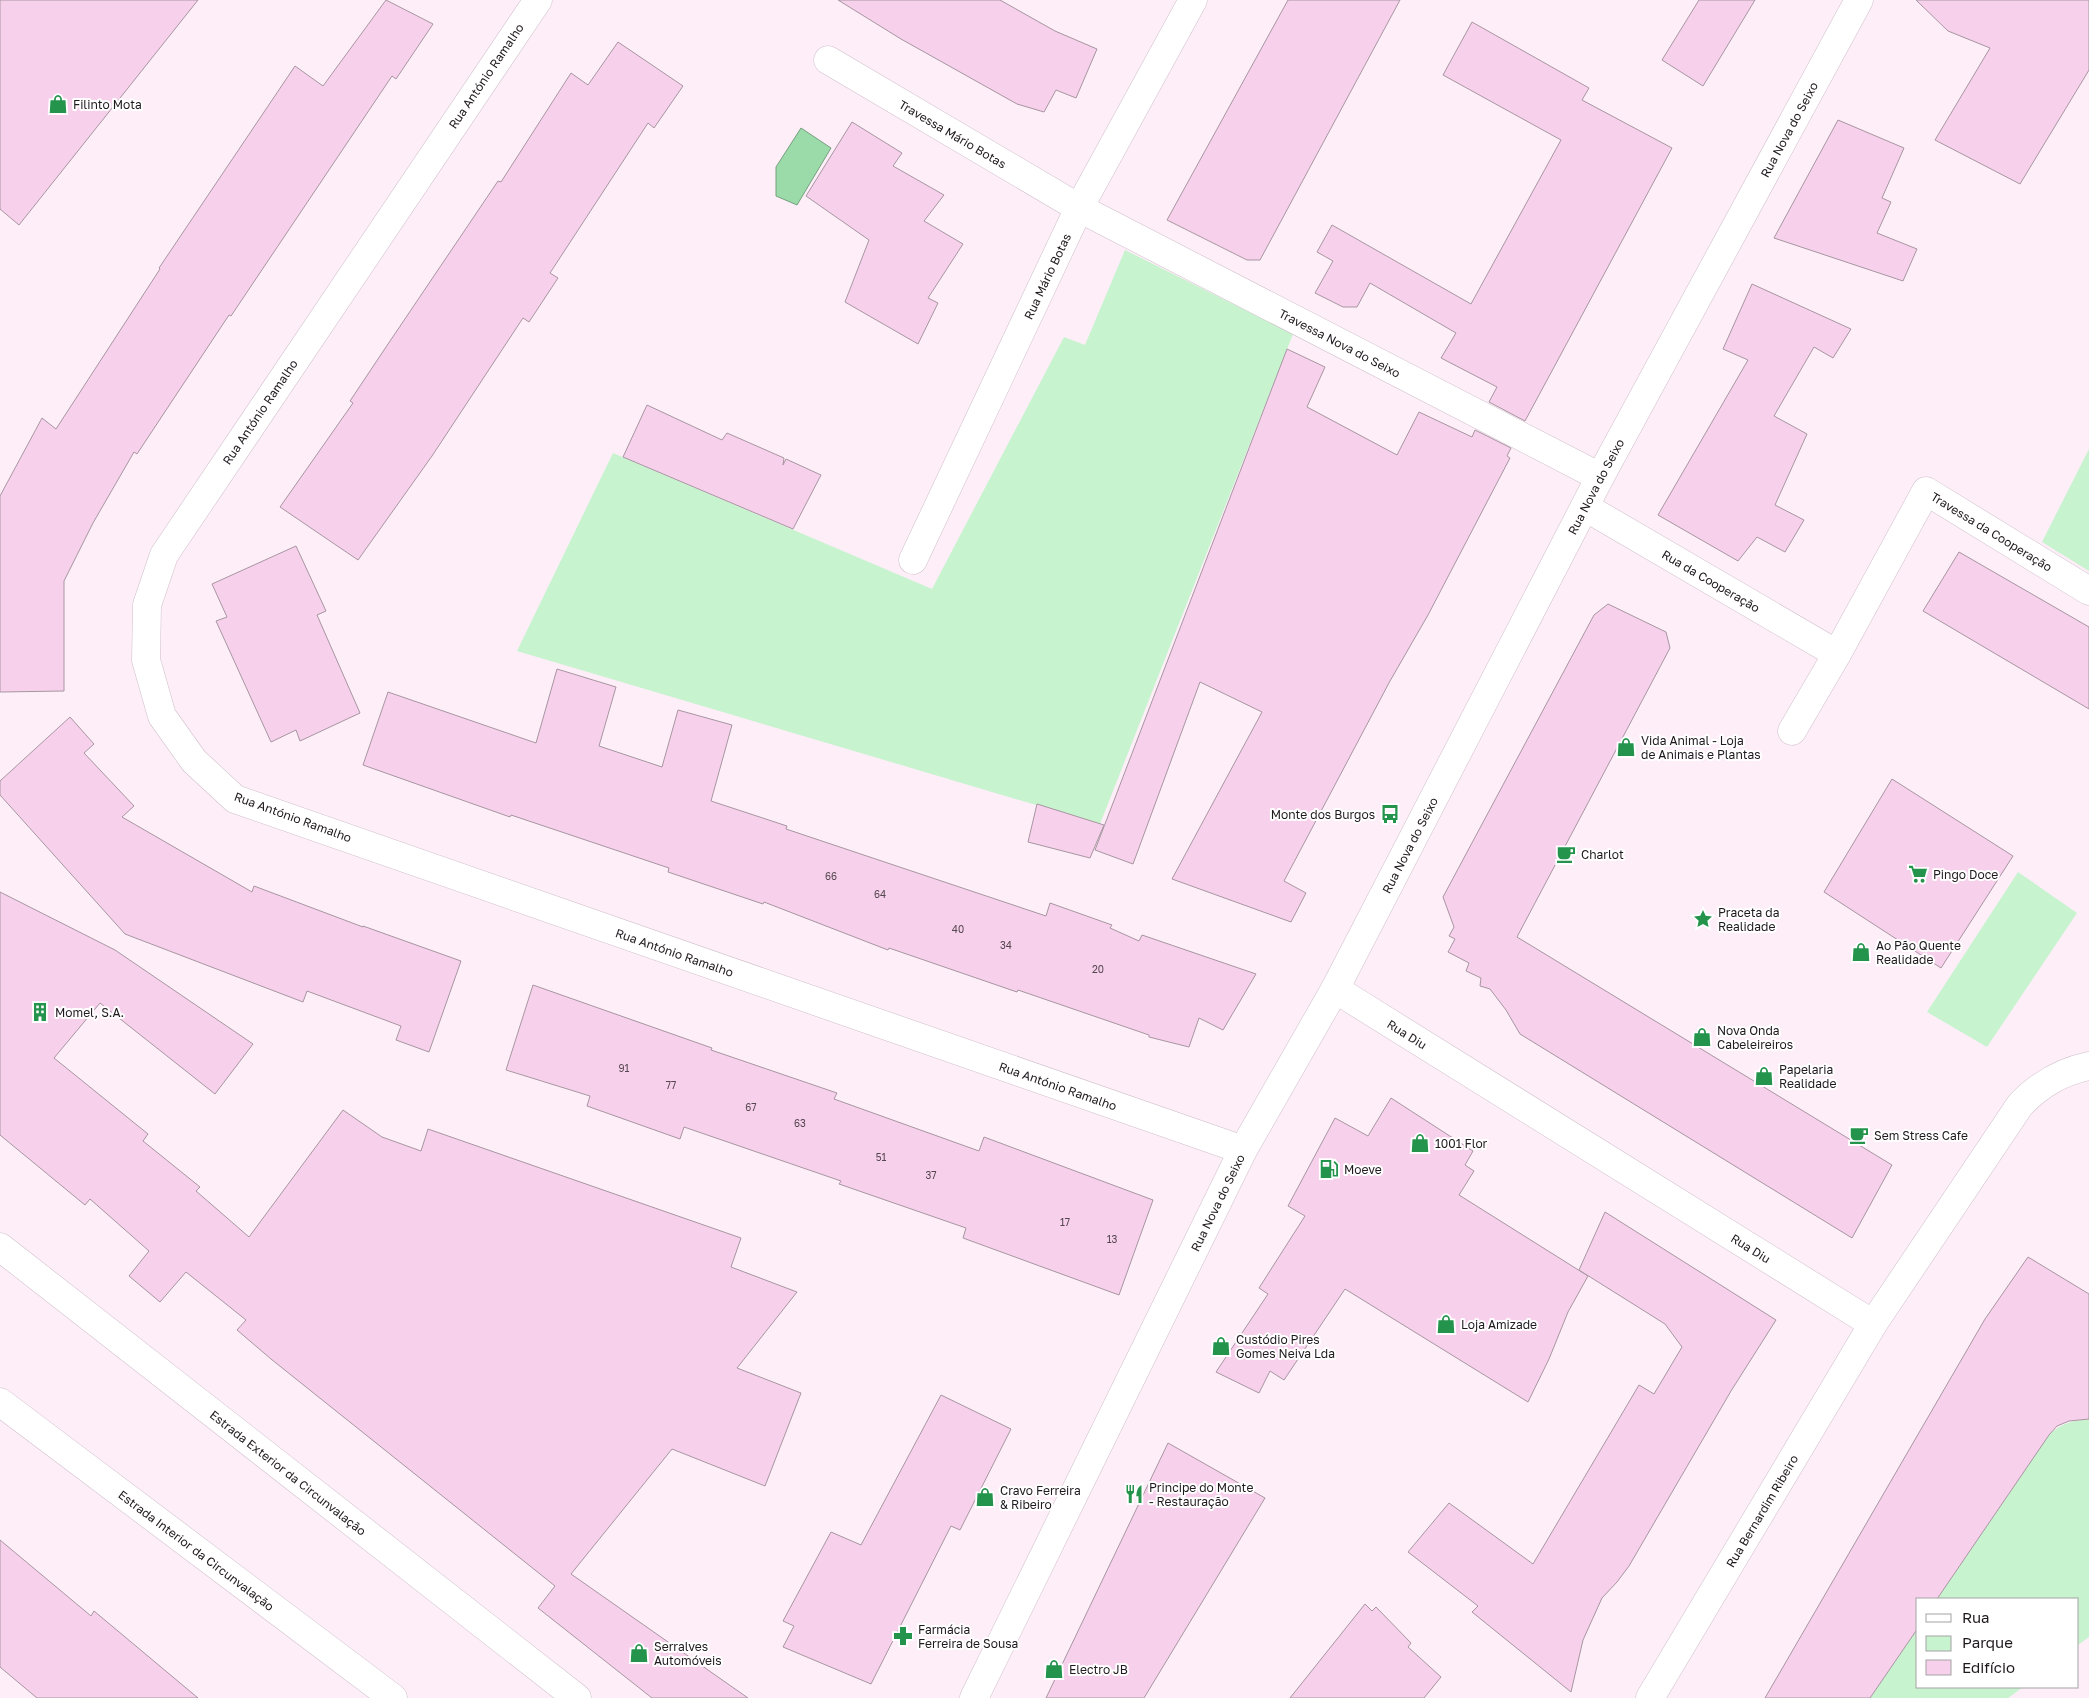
<svg xmlns="http://www.w3.org/2000/svg" width="2089" height="1698" font-family="'Golos Text',sans-serif">
<style>
.green{fill:#c7f3cf}
.water{fill:#9bdaa9;stroke:#76a07f}
.building{fill:#f7d0eb;stroke:#a796a1}
.lines{fill:none;stroke-linecap:round;stroke-linejoin:round}
.minor-casing{stroke:#d0bfcb;stroke-width:29}
.secondary-casing{stroke:#d0bfcb;stroke-width:29}
.primary-casing{stroke:#d0bfcb;stroke-width:29}
.minor{stroke:#fff;stroke-width:28}
.secondary{stroke:#fff;stroke-width:28}
.primary{stroke:#fff;stroke-width:28}
.labels{text-anchor:middle;dominant-baseline:central;stroke-width:4;stroke-linejoin:round;paint-order:stroke}
.number-label{font-size:10px;fill:#554750}
.street-label{font-size:12px;fill:#1f191d;stroke:#fff}
.poi-label{font-size:12px;fill:#1f191d;stroke:#fff;text-anchor:start}
</style>
<rect width="100%" height="100%" fill="#fdeef8"/>
<!-- green -->
<g class="green">
<path d="M 1125,250 L 1293,334 L 1100,824 L 517,651 L 613,453 L 932,589 L 1064,337 L 1085,345 Z"/>
<path d="M 2089,449 L 2089,571 L 2042,542 Z"/>
<path d="M 2018,872 L 2077,913 L 1987,1047 L 1927,1012 Z"/>
<path d="M 2089,1419 L 2089,1637 L 2078,1645 L 2078,1599 L 1937,1599 L 2049,1435 C 2061,1423 2072,1421 2089,1419 Z"/>
<path d="M 1918,1628 L 1918,1687 L 2023,1687 L 2008,1698 L 1870,1698 Z"/>
</g>
<!-- water -->
<path class="water" d="M 801,128 L 831,148 L 797,205 L 776,196 L 776,167 Z"/>
<!-- building -->
<g class="building">
<path d="M 0,0 L 198,0 L 19,225 L 0,209 Z"/>
<path d="M 386,0 L 433,24 L 396,79 L 392,76 L 231,316 L 229,315 L 137,454 L 134,452 L 93,523 L 64,581 L 64,691 L 0,692 L 0,496 L 42,418 L 56,429 L 160,269 L 159,268 L 295,66 L 323,86 Z"/>
<path d="M 838,0 L 1000,0 L 1055,31 L 1097,49 L 1076,98 L 1056,90 L 1044,112 L 1017,104 L 901,39 Z"/>
<path d="M 1288,0 L 1400,0 L 1260,260 L 1247,260 L 1167,220 Z"/>
<path d="M 1699,0 L 1755,0 L 1703,86 L 1662,60 Z"/>
<path d="M 1916,0 L 2089,0 L 2089,70 L 2020,184 L 1935,140 L 1990,48 L 1948,31 Z"/>
<path d="M 1472,22 L 1589,88 L 1582,100 L 1672,148 L 1525,421 L 1489,402 L 1497,387 L 1441,358 L 1456,333 L 1370,283 L 1357,307 L 1343,307 L 1315,293 L 1333,261 L 1317,252 L 1332,225 L 1471,304 L 1561,140 L 1443,75 Z"/>
<path d="M 618,42 L 683,86 L 654,128 L 648,123 L 550,273 L 558,278 L 529,322 L 523,318 L 432,456 L 358,560 L 280,507 L 353,403 L 350,401 L 386,347 L 498,181 L 501,182 L 571,73 L 588,85 Z"/>
<path d="M 1838,120 L 1904,148 L 1882,198 L 1891,202 L 1877,233 L 1917,249 L 1903,281 L 1774,238 Z"/>
<path d="M 852,122 L 902,153 L 893,166 L 944,195 L 924,221 L 963,244 L 928,298 L 938,303 L 918,344 L 845,302 L 869,240 L 806,196 Z"/>
<path d="M 1752,284 L 1851,329 L 1833,358 L 1814,347 L 1774,416 L 1807,434 L 1775,505 L 1804,520 L 1785,552 L 1757,537 L 1738,561 L 1658,515 L 1748,360 L 1723,349 Z"/>
<path d="M 1287,349 L 1325,367 L 1307,407 L 1397,455 L 1419,412 L 1472,437 L 1475,430 L 1511,448 L 1507,456 L 1510,458 L 1428,615 L 1390,681 L 1284,881 L 1306,893 L 1291,922 L 1172,879 L 1262,712 L 1200,682 L 1133,864 L 1095,850 Z"/>
<path d="M 647,405 L 722,440 L 727,433 L 784,458 L 783,465 L 786,459 L 821,475 L 793,529 L 623,457 Z"/>
<path d="M 296,546 L 326,611 L 317,615 L 360,713 L 300,741 L 296,730 L 271,742 L 216,621 L 227,617 L 212,584 Z"/>
<path d="M 1959,552 L 2089,627 L 2089,709 L 1923,611 Z"/>
<path d="M 1608,604 L 1666,632 L 1670,648 L 1517,937 L 1892,1165 L 1852,1238 L 1520,1034 L 1506,1010 L 1490,989 L 1480,986 L 1481,978 L 1466,971 L 1469,963 L 1448,952 L 1455,939 L 1449,936 L 1454,927 L 1443,897 L 1594,615 Z"/>
<path d="M 557,669 L 616,687 L 599,746 L 662,767 L 678,710 L 732,725 L 711,801 L 787,826 L 786,829 L 1046,916 L 1050,903 L 1112,925 L 1110,928 L 1139,941 L 1142,935 L 1256,974 L 1223,1030 L 1199,1018 L 1189,1047 L 1149,1037 L 1149,1035 L 1018,990 L 1017,992 L 889,948 L 888,950 L 764,902 L 763,904 L 668,872 L 669,868 L 511,815 L 510,817 L 363,765 L 388,692 L 536,743 Z"/>
<path d="M 70,717 L 94,744 L 84,753 L 134,806 L 122,817 L 252,892 L 254,886 L 363,927 L 363,926 L 461,961 L 429,1052 L 396,1040 L 401,1026 L 307,991 L 303,1002 L 125,934 L 0,795 L 0,781 Z"/>
<path d="M 1892,779 L 2013,856 L 1941,968 L 1824,892 Z"/>
<path d="M 1037,804 L 1104,825 L 1090,858 L 1028,842 Z"/>
<path d="M 0,892 L 115,950 L 253,1044 L 215,1094 L 100,1003 L 54,1058 L 148,1134 L 143,1141 L 200,1187 L 196,1191 L 249,1237 L 343,1110 L 382,1137 L 421,1151 L 428,1129 L 741,1238 L 731,1267 L 797,1292 L 737,1368 L 801,1393 L 765,1486 L 672,1449 L 571,1574 L 748,1698 L 652,1698 L 538,1608 L 555,1586 L 271,1359 L 237,1330 L 246,1320 L 186,1272 L 160,1302 L 129,1276 L 149,1251 L 90,1199 L 85,1205 L 0,1135 Z"/>
<path d="M 533,985 L 712,1048 L 711,1050 L 837,1093 L 834,1099 L 979,1151 L 984,1137 L 1153,1200 L 1119,1295 L 963,1238 L 966,1228 L 839,1184 L 841,1181 L 684,1127 L 680,1139 L 587,1106 L 590,1096 L 506,1070 Z"/>
<path d="M 1391,1098 L 1473,1151 L 1465,1165 L 1474,1171 L 1459,1195 L 1588,1276 L 1568,1312 L 1549,1359 L 1528,1402 L 1345,1289 L 1284,1380 L 1270,1371 L 1259,1393 L 1216,1372 L 1268,1294 L 1259,1288 L 1305,1216 L 1288,1206 L 1335,1118 L 1368,1136 Z"/>
<path d="M 1605,1212 L 1776,1320 L 1731,1391 L 1629,1566 L 1617,1582 L 1602,1598 L 1583,1640 L 1571,1692 L 1472,1612 L 1478,1606 L 1408,1552 L 1449,1503 L 1533,1564 L 1639,1385 L 1654,1394 L 1682,1347 L 1665,1324 L 1579,1270 Z"/>
<path d="M 2028,1257 L 2089,1294 L 2089,1419 L 2069,1421 L 2057,1426 L 2049,1435 L 1937,1599 L 1918,1599 L 1918,1628 L 1870,1698 L 1765,1698 L 1985,1319 Z"/>
<path d="M 941,1395 L 1011,1429 L 960,1530 L 951,1526 L 871,1684 L 783,1647 L 794,1626 L 783,1621 L 831,1532 L 861,1545 Z"/>
<path d="M 1168,1443 L 1265,1498 L 1144,1698 L 1046,1698 Z"/>
<path d="M 0,1540 L 91,1616 L 94,1611 L 198,1698 L 37,1698 L 0,1667 Z"/>
<path d="M 1365,1604 L 1372,1611 L 1376,1607 L 1411,1643 L 1408,1647 L 1441,1677 L 1424,1698 L 1290,1698 Z"/>
</g>
<g class="lines">
<!-- minor casing -->
<g class="minor-casing">
<g id="minor">
<path id="s1" d="M 538,0 L 164,555 L 147,605 L 146,660 L 162,716 L 194,761 L 235,799 L 1243,1150"/>
<path id="s2" d="M 828,60 L 1079,208 L 1600,477"/>
<path id="s3" d="M 1585,507 L 1837,654"/>
<path id="s4" d="M 913,560 L 1079,208 L 1193,0"/>
<path id="s5" d="M 1792,731 L 1837,654 L 1926,491 L 2089,591"/>
<path id="s6" d="M 1335,989 L 1873,1324"/>
<path id="s7" d="M 1650,1698 L 1873,1324 L 2020,1105 C 2040,1084 2061,1072 2089,1066"/>
</g>
</g>
<!-- secondary casing -->
<g class="secondary-casing">
<g id="secondary">
<path id="s8" d="M 974,1698 L 1243,1150 L 1335,989 L 1600,477 L 1859,0"/>
</g>
</g>
<!-- primary casing -->
<g class="primary-casing">
<g id="primary">
<path id="s9" d="M 0,1247 L 577,1698"/>
<path id="s10" d="M 0,1402 L 393,1698"/>
</g>
</g>
<!-- minor -->
<use href="#minor" class="minor"/>
<!-- secondary -->
<use href="#secondary" class="secondary"/>
<!-- primary -->
<use href="#primary" class="primary"/>
</g>
<!-- icons -->
<defs>
<g id="shop-bare" transform="scale(1.5)"><path d="M-5-2.5h2.3a2.7 3.5 0 0 1 5.4 0H5L5.5 6h-11ZM-1.5-2.5h3a1.5 2.3 0 0 0-3 0Z" fill="#24934c" stroke="#fff" stroke-width="2.5" paint-order="stroke"/></g>
<g id="bus-bare" transform="scale(1.5)"><path d="M-5-6H5V4H4V6H2V4H-2V6H-4V4H-5ZM-3.5-4V0h7V-4ZM-3.5 1.2v1.5H-2V1.2ZM2 1.2v1.5H3.5V1.2Z" fill="#24934c" stroke="#fff" stroke-width="2.5" paint-order="stroke"/></g>
<g id="cafe-bare" transform="scale(1.5)"><path d="M-5.5-4.5H6V0H3Q3 3.5 0 3.5H-2.5Q-5.5 3.5-5.5 0ZM3-3.2v2h1.7v-2ZM-6 4.5H4V6H-6Z" fill="#24934c" stroke="#fff" stroke-width="2.5" paint-order="stroke"/></g>
<g id="supermarket-bare" transform="scale(1.5)"><path d="M-6-5.5h2.5l.6 2H6L4.5 2H-2.5L-4.4-4H-6ZM-1.5 3.2a1.3 1.3 0 1 0 .1 0ZM3 3.2a1.3 1.3 0 1 0 .1 0Z" fill="#24934c" stroke="#fff" stroke-width="2.5" paint-order="stroke"/></g>
<g id="sight-bare" transform="scale(1.5)"><path d="M0-6L1.8-2.2L6-1.7L2.9 1.2L3.7 5.4L0 3.3L-3.7 5.4L-2.9 1.2L-6-1.7L-1.8-2.2Z" fill="#24934c" stroke="#fff" stroke-width="2.5" paint-order="stroke"/></g>
<g id="building-bare" transform="scale(1.5)"><path d="M-4-6H4V6H1V3H-1V6H-4ZM-2.5-4.3h1.7v1.8h-1.7ZM.8-4.3h1.7v1.8H.8ZM-2.5-1h1.7V.8h-1.7ZM.8-1h1.7V.8H.8Z" fill="#24934c" stroke="#fff" stroke-width="2.5" paint-order="stroke"/></g>
<g id="fuel-bare" transform="scale(1.5)"><path d="M-5.5-6h7V0h2V4h1.3V-2.5L3-4.5l.8-.8L6-3V5H2.5V1h-1V6h-7ZM-4.2-4.7v3.2H.2V-4.7Z" fill="#24934c" stroke="#fff" stroke-width="2.5" paint-order="stroke"/></g>
<g id="restaurant-bare" transform="scale(1.5)"><path d="M-5-6h1v4h1v-4h1v4h1v-4h1v5L-1.5 .5V6h-2V.5L-5-1ZM5-6V6H3V1.5H1.5Q1.5-4 5-6Z" fill="#24934c" stroke="#fff" stroke-width="2.5" paint-order="stroke"/></g>
<g id="pharmacy-bare" transform="scale(1.5)"><path d="M-2-6h4v4h4v4h-4v4h-4v-4h-4v-4h4Z" fill="#24934c" stroke="#fff" stroke-width="2.5" paint-order="stroke"/></g>
</defs>
<g fill-rule="evenodd">
<use href="#shop-bare" x="58" y="104"/>
<use href="#shop-bare" x="1626" y="747"/>
<use href="#bus-bare" x="1390" y="814"/>
<use href="#cafe-bare" x="1566" y="854"/>
<use href="#supermarket-bare" x="1918" y="874"/>
<use href="#sight-bare" x="1703" y="919"/>
<use href="#shop-bare" x="1861" y="952"/>
<use href="#building-bare" x="40" y="1012"/>
<use href="#shop-bare" x="1702" y="1037"/>
<use href="#shop-bare" x="1764" y="1076"/>
<use href="#cafe-bare" x="1859" y="1135"/>
<use href="#shop-bare" x="1420" y="1143"/>
<use href="#fuel-bare" x="1329" y="1169"/>
<use href="#shop-bare" x="1446" y="1324"/>
<use href="#shop-bare" x="1221" y="1346"/>
<use href="#restaurant-bare" x="1134" y="1494"/>
<use href="#shop-bare" x="985" y="1497"/>
<use href="#pharmacy-bare" x="903" y="1636"/>
<use href="#shop-bare" x="639" y="1653"/>
<use href="#shop-bare" x="1054" y="1669"/>
</g>
<g class="labels">
<!-- number labels -->
<g class="number-label">
<text x="831" y="876">66</text>
<text x="880" y="894">64</text>
<text x="958" y="929">40</text>
<text x="1006" y="945">34</text>
<text x="1098" y="969">20</text>
<text x="624" y="1068">91</text>
<text x="671" y="1085">77</text>
<text x="751" y="1107">67</text>
<text x="800" y="1123">63</text>
<text x="881" y="1157">51</text>
<text x="931" y="1175">37</text>
<text x="1065" y="1222">17</text>
<text x="1112" y="1239">13</text>
</g>
<!-- street labels -->
<g class="street-label">
<text transform="translate(486 76) rotate(-56)">Rua António Ramalho</text>
<text stroke="none"><textPath href="#s8" startOffset="1768">Rua Nova do Seixo</textPath></text>
<text stroke="none"><textPath href="#s2" startOffset="145">Travessa Mário Botas</textPath></text>
<text stroke="none"><textPath href="#s4" startOffset="314">Rua Mário Botas</textPath></text>
<text stroke="none"><textPath href="#s2" startOffset="585">Travessa Nova do Seixo</textPath></text>
<text transform="translate(260 412) rotate(-56)">Rua António Ramalho</text>
<text stroke="none"><textPath href="#s8" startOffset="1362">Rua Nova do Seixo</textPath></text>
<text stroke="none"><textPath href="#s5" startOffset="352">Travessa da Cooperação</textPath></text>
<text stroke="none"><textPath href="#s3" startOffset="146">Rua da Cooperação</textPath></text>
<text transform="translate(293 817) rotate(20)">Rua António Ramalho</text>
<text stroke="none"><textPath href="#s8" startOffset="958">Rua Nova do Seixo</textPath></text>
<text stroke="none"><textPath href="#s1" startOffset="1412">Rua António Ramalho</textPath></text>
<text stroke="none"><textPath href="#s6" startOffset="85">Rua Diu</textPath></text>
<text stroke="none"><textPath href="#s1" startOffset="1818">Rua António Ramalho</textPath></text>
<text stroke="none"><textPath href="#s8" startOffset="552">Rua Nova do Seixo</textPath></text>
<text stroke="none"><textPath href="#s6" startOffset="490">Rua Diu</textPath></text>
<text stroke="none"><textPath href="#s9" startOffset="366">Estrada Exterior da Circunvalação</textPath></text>
<text stroke="none"><textPath href="#s7" startOffset="218">Rua Bernardim Ribeiro</textPath></text>
<text stroke="none"><textPath href="#s10" startOffset="246">Estrada Interior da Circunvalação</textPath></text>
</g>
<!-- poi labels -->
<g class="poi-label">
<text x="73" y="104">Filinto Mota</text>
<text x="1641" y="740">Vida Animal - Loja<tspan x="1641" dy="14">de Animais e Plantas</tspan></text>
<text x="1375" y="814" text-anchor="end">Monte dos Burgos</text>
<text x="1581" y="854">Charlot</text>
<text x="1933" y="874">Pingo Doce</text>
<text x="1718" y="912">Praceta da<tspan x="1718" dy="14">Realidade</tspan></text>
<text x="1876" y="945">Ao Pão Quente<tspan x="1876" dy="14">Realidade</tspan></text>
<text x="55" y="1012">Momel, S.A.</text>
<text x="1717" y="1030">Nova Onda<tspan x="1717" dy="14">Cabeleireiros</tspan></text>
<text x="1779" y="1069">Papelaria<tspan x="1779" dy="14">Realidade</tspan></text>
<text x="1874" y="1135">Sem Stress Cafe</text>
<text x="1435" y="1143">1001 Flor</text>
<text x="1344" y="1169">Moeve</text>
<text x="1461" y="1324">Loja Amizade</text>
<text x="1236" y="1339">Custódio Pires<tspan x="1236" dy="14">Gomes Neiva Lda</tspan></text>
<text x="1149" y="1487">Principe do Monte<tspan x="1149" dy="14">- Restauração</tspan></text>
<text x="1000" y="1490">Cravo Ferreira<tspan x="1000" dy="14">&amp; Ribeiro</tspan></text>
<text x="918" y="1629">Farmácia<tspan x="918" dy="14">Ferreira de Sousa</tspan></text>
<text x="654" y="1646">Serralves<tspan x="654" dy="14">Automóveis</tspan></text>
<text x="1069" y="1669">Electro JB</text>
</g>
</g>
<!-- legend -->
<rect x="1916" y="1598" width="162" height="90" fill="#ffffff" stroke="#a5a3a5"/>
<rect x="1926" y="1614" width="25" height="8" fill="#ffffff" stroke="#a5a3a5"/>
<text x="1962" y="1623" font-size="15" fill="#1f191d">Rua</text>
<rect x="1926" y="1636" width="25" height="15" fill="#c7f3cf" stroke="#a5a3a5"/>
<text x="1962" y="1648" font-size="15" fill="#1f191d">Parque</text>
<rect x="1926" y="1660" width="25" height="15" fill="#f7d0eb" stroke="#a5a3a5"/>
<text x="1962" y="1673" font-size="15" fill="#1f191d">Edifício</text>
</svg>
